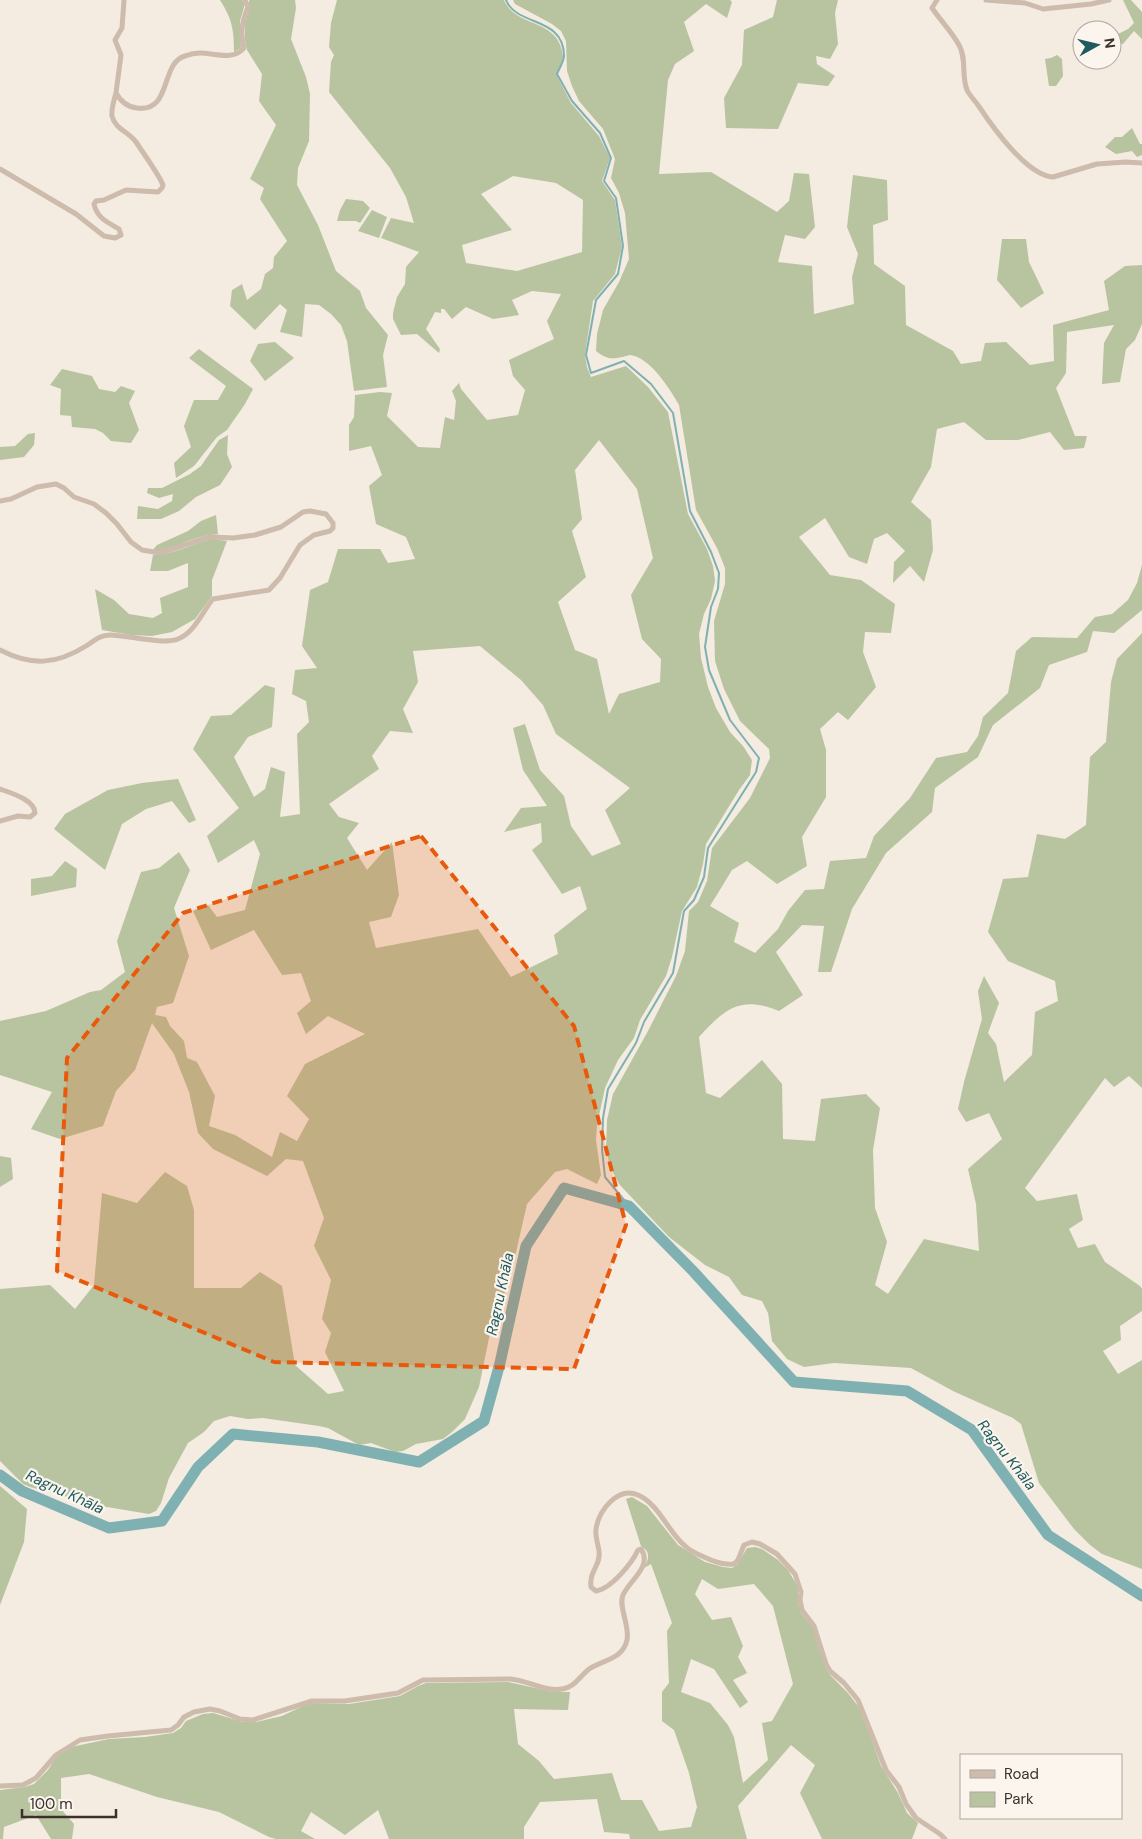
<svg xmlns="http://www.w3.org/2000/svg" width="1142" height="1839" font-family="'DM Sans',sans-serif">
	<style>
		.green { fill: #b8c4a0; fill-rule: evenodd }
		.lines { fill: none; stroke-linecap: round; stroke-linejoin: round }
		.stream { stroke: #7fb0b2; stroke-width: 2 }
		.river { stroke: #7fb0b2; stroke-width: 11 }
		.minor { stroke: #cdbbac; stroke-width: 5 }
		.marked { fill: #e8590c; fill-opacity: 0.2; stroke: #e8590c; stroke-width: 4; stroke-dasharray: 10 6; stroke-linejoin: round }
		.labels { text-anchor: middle; stroke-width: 4.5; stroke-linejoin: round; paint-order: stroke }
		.water-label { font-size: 15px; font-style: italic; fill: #1f5a5e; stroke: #fbf5ee }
	</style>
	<rect width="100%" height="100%" fill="#f4ebe1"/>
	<!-- green -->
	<path class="green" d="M 220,0 L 242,0 L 245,4 L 240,21 L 241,48 L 234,52 C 234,29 232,19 220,0 Z
		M 249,0 L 295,0 L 296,8 L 291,39 L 306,77 L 310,94 L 309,141 L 298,168 L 297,185 L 318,225 L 336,271 L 360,291 L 366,308 L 388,335 L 383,355 L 387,387 L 354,391 L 347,341 L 341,325 L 331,314 L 319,305 L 305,304 L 302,337 L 280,332 L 287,310 L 280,304 L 255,330 L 230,306 L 232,290 L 242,284 L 247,300 L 261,289 L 265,274 L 273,268 L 274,257 L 287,241 L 260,199 L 264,188 L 250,179 L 276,125 L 259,101 L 262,74 L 247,50 L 245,40 L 245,23 L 249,10 Z
		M 337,0 L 504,0 C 516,29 560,17 563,57 C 563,63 559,70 557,76 L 571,103 L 599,136 L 610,158 L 602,181 L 615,200 L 622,247 L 615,274 L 593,301 L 585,355 L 587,367 L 591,377 L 626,366 L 648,387 L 668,412 L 688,514 L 707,549 L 713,566 L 715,581 L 711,599 L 704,614 L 699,634 L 701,658 L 708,687 L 716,708 L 730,732 L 743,746 L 752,760 L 750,775 L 739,790 L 706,844 L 703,864 L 697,887 L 682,911 L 672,957 L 666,976 L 640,1020 L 634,1038 L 618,1060 L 605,1088 L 597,1125 L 596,1140 L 601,1175 L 597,1184 L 567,1169 L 555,1172 L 527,1204 L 511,1274 L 489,1338 L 479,1387 L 465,1419 L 452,1432 L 443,1439 L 416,1444 L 403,1451 L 395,1452 L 371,1443 L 359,1445 L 328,1428 L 319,1426 L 263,1418 L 248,1419 L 230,1416 L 214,1421 L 204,1432 L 188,1443 L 169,1478 L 161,1503 L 156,1511 L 149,1514 L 101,1506 L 30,1487 L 23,1484 L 0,1461 L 0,1289 L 50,1285 L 75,1309 L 94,1285 L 102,1193 L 137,1203 L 165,1172 L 187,1186 L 194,1210 L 194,1288 L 241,1288 L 260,1272 L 282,1286 L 295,1365 L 328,1394 L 344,1391 L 325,1352 L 331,1333 L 322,1319 L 331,1280 L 314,1246 L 324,1218 L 303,1161 L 286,1159 L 267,1176 L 213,1149 L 198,1133 L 189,1092 L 174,1054 L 152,1023 L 135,1070 L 116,1091 L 103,1126 L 60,1139 L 31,1129 L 52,1092 L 0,1075 L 0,1021 L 46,1011 L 90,992 L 101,990 L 125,972 L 117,941 L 141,872 L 159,868 L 179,852 L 190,870 L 174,908 L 189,956 L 173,1003 L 157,1007 L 155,1015 L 166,1017 L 170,1026 L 184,1041 L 187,1058 L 197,1062 L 215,1096 L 209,1126 L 235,1135 L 272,1157 L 280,1132 L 297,1141 L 309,1119 L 287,1096 L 305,1064 L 365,1034 L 328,1016 L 306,1034 L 297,1013 L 311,1001 L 301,973 L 282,975 L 254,930 L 211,950 L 193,911 L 208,905 L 217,917 L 245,910 L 260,854 L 254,840 L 218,863 L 207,836 L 239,808 L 193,749 L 211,716 L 231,715 L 265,685 L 275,688 L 272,727 L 248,737 L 234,757 L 254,797 L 265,789 L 271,767 L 285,772 L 280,817 L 300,814 L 297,734 L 309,722 L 306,701 L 292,694 L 295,670 L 317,668 L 302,646 L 310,590 L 328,582 L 338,549 L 380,549 L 388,563 L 415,559 L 406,537 L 376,524 L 369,486 L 382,475 L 371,446 L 349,451 L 349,425 L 354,417 L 355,395 L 380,392 L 392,393 L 387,416 L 418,447 L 440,448 L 445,417 L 454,420 L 456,401 L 452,391 L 459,383 L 461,389 L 487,420 L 518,415 L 525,390 L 513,376 L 509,360 L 554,339 L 547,321 L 561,294 L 532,291 L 512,300 L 519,315 L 493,319 L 466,307 L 452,319 L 444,309 L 441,309 L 441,313 L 435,312 L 426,329 L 440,349 L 439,353 L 417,334 L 401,335 L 393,319 L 393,313 L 397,297 L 405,284 L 406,267 L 419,252 L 381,238 L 391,218 L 414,223 L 406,197 L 390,168 L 329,92 L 331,62 L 334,55 L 329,47 L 331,23 ZM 513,176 L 556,183 L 583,200 L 582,252 L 517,271 L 466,263 L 462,245 L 512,230 L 481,194 ZM 599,440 L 637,489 L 653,558 L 631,595 L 642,639 L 661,659 L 660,682 L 619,694 L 609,714 L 597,659 L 575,650 L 558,602 L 586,577 L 572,531 L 582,519 L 575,470 ZM 480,646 L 521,680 L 543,705 L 556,734 L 630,788 L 605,810 L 621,844 L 592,856 L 571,826 L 564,796 L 540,770 L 525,724 L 513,728 L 523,770 L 547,806 L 521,808 L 504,832 L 541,823 L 542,842 L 532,850 L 562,894 L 580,886 L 587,909 L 554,935 L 558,954 L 511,977 L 478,929 L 376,948 L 369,922 L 391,917 L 399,895 L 392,842 L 367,870 L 347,838 L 359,823 L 339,817 L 329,804 L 379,769 L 372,756 L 390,731 L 413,733 L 403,709 L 418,682 L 413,651 Z
		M 513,0 L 730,0 L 732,2 L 727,18 L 706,4 L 684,22 L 694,51 L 675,64 L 668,80 L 659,174 L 711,172 L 777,212 L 789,201 L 794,173 L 809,174 L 815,227 L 805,239 L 785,235 L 778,262 L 812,266 L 814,314 L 854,304 L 852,277 L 858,254 L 847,227 L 853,175 L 887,180 L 888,220 L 873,225 L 874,264 L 905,286 L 906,325 L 953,351 L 961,364 L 981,361 L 985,343 L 1006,342 L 1030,365 L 1054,361 L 1053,325 L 1109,310 L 1104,281 L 1125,266 L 1142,265 L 1142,324 L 1135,340 L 1126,349 L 1120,382 L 1102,384 L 1104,343 L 1114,325 L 1067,332 L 1066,373 L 1056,388 L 1075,436 L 1087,436 L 1084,448 L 1064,450 L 1050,432 L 1018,440 L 986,440 L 964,422 L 937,429 L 931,467 L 911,502 L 931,520 L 933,550 L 924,582 L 910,566 L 893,583 L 894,562 L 905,551 L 887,533 L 874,539 L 867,564 L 849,557 L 825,518 L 799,537 L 830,575 L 861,580 L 895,604 L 891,633 L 865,632 L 863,652 L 876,687 L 848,720 L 838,712 L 820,729 L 826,750 L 826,797 L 802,837 L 807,866 L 777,884 L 747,861 L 732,870 L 710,906 L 739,923 L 734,942 L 755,953 L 778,929 L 788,911 L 805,890 L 824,889 L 830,861 L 866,858 L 874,836 L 910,798 L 936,758 L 967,752 L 978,736 L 983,717 L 1008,693 L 1016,651 L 1032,637 L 1077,638 L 1095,617 L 1112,614 L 1128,600 L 1137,583 L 1142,565 L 1142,610 L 1114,633 L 1093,631 L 1087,652 L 1049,665 L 1040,688 L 993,725 L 978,757 L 935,788 L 932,812 L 886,853 L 852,909 L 831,972 L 818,972 L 824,926 L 802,925 L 776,952 L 803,995 L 779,1011 C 741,995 724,1009 699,1037 L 706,1093 L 720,1098 L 762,1060 L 782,1084 L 783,1139 L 815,1141 L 821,1099 L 866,1094 L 880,1108 L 873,1150 L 875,1208 L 887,1242 L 875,1285 L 888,1294 L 924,1239 L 979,1251 L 976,1204 L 968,1169 L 1002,1139 L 989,1113 L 966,1122 L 958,1109 L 964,1082 L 982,1019 L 978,991 L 984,976 L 999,1003 L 988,1033 L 996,1044 L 1004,1082 L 1032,1055 L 1035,1012 L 1058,1001 L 1055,981 L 1008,961 L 988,932 L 1003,879 L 1028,877 L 1037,834 L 1065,839 L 1086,825 L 1090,757 L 1106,742 L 1111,682 L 1117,659 L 1142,633 L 1142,1088 L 1129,1076 L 1114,1087 L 1105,1078 L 1025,1188 L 1037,1201 L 1077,1194 L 1083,1220 L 1069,1229 L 1078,1248 L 1095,1244 L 1105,1262 L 1140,1286 L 1142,1289 L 1142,1311 L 1120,1326 L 1121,1340 L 1103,1351 L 1118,1374 L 1142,1360 L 1142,1569 L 1102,1554 L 1090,1545 L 1074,1529 L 1039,1483 L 1021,1424 L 1013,1418 L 953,1391 L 911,1368 L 834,1363 L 804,1367 L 787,1359 L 772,1341 L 768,1313 L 762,1301 L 742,1295 L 729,1277 L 705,1265 L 669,1237 L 619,1184 L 610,1167 L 606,1148 L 607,1120 L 613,1094 L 648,1031 L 676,976 L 685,951 L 689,911 L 698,902 L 707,881 L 712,848 L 750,798 L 770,758 L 769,749 L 740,721 L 724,689 L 715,661 L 714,621 L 725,584 L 725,568 L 717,548 L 696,510 L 679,405 C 670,389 650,357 630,355 C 629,355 623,357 622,357 C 611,360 605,358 596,351 L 597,334 L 603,310 L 619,282 L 629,259 L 625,213 L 619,193 L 611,178 L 615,159 L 603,129 L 579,101 L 572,86 L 567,71 L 566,41 L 561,31 L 552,24 L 515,4 Z
		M 777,0 L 838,0 L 835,13 L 838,44 L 830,59 L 816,56 L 817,64 L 835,76 L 828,86 L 798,83 L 778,129 L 726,128 L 724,98 L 742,65 L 744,30 L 773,17 Z
		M 1123,0 L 1131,0 L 1142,12 L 1142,39 L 1134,31 L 1123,44 L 1114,43 L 1116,35 L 1128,29 L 1134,23 Z
		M 1057,55 L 1062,59 L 1063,76 L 1056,86 L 1049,86 L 1045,59 L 1051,58 Z
		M 1132,128 L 1140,144 L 1142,144 L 1142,155 L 1137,157 L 1132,151 L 1116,154 L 1105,147 L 1115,137 L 1122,137 Z
		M 346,199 L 363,201 L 370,208 L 360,223 L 356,221 L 337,221 L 340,210 Z
		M 372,210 L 387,217 L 379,238 L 358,231 Z
		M 1002,239 L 1026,239 L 1029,262 L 1044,293 L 1021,308 L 997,280 Z
		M 275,342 L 294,358 L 265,381 L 250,361 L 258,344 Z
		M 199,349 L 253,389 L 245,404 L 227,430 L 217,437 L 194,466 L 176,478 L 174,463 L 191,447 L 184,426 L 194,400 L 218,400 L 226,386 L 189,358 Z
		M 62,369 L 92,376 L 99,389 L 115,392 L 121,386 L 135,391 L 129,403 L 139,430 L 131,443 L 111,441 L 103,433 L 95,429 L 72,427 L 71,416 L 60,415 L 61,389 L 50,385 Z
		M 35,433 L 34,445 L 24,457 L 0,460 L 0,447 L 15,446 L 28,434 Z
		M 228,435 L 227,454 L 232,467 L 220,485 L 196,497 L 179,511 L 161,519 L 137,519 L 138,506 L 158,509 L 172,501 L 173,494 L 159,498 L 147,493 L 148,488 L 162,488 L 190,474 L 201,466 L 219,440 Z
		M 216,515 L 218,534 C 210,535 202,536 194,539 C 179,543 167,553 152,551 L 157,545 L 188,531 L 201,521 Z
		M 214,539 L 227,541 L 212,580 L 212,596 L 195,619 L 172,632 L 152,636 L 131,635 L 102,630 L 95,589 L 114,600 L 129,614 L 153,618 L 162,613 L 160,598 L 188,587 L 188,563 L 168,571 L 150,571 L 153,555 C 174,555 194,542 214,539 Z
		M 178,779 L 196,820 L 189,823 L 172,801 L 146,809 L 122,824 L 105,870 L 54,829 L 65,814 L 108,790 L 142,783 Z
		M 65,861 L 77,869 L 76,887 L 31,896 L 31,879 L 52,876 Z
		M 0,1156 L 11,1158 L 13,1179 L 0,1187 Z
		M 0,1486 L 27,1509 L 24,1542 L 0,1605 Z
		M 632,1497 L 647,1506 L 678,1545 L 705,1562 L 723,1567 L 732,1568 L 737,1565 L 747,1548 L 755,1547 L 762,1549 L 778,1560 L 788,1570 L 798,1587 L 798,1603 L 801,1613 L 813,1628 L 825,1667 L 830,1675 L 848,1693 L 861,1710 L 881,1766 L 898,1793 L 907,1813 L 918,1823 L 912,1839 L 822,1839 L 800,1793 L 815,1765 L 791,1745 L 738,1806 L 747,1839 L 630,1839 L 629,1834 L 604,1832 L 597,1799 L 540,1802 L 524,1827 L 524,1839 L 389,1839 L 378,1810 L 345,1835 L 311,1812 L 301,1831 L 315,1839 L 276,1839 L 269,1837 L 219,1812 L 157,1797 L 89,1774 L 61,1778 L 61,1809 L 74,1824 L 72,1839 L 51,1839 L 36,1815 L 4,1827 L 3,1839 L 0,1839 L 0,1790 L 25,1787 L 34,1784 L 48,1770 L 57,1756 L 71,1747 L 109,1739 L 145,1737 L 173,1733 L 181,1728 L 186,1721 L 203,1714 L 213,1713 L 243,1722 L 256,1722 L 282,1716 L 303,1706 L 313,1703 L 349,1704 L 400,1696 L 418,1686 L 426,1683 L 508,1682 L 554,1692 L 570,1692 L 568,1710 L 514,1709 L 518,1744 L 539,1761 L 554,1779 L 612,1773 L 621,1800 L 642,1800 L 659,1831 L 691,1827 L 697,1807 L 689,1773 L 674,1730 L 662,1721 L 662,1692 L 669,1683 L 667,1631 L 672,1623 L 651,1564 L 644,1568 C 649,1559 651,1552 641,1546 L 626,1499 ZM 702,1579 L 718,1589 L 754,1584 L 773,1606 L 793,1684 L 772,1721 L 762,1723 L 768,1760 L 743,1783 L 734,1737 L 728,1725 L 710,1703 L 681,1692 L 691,1659 L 714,1669 L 740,1708 L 748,1702 L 733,1680 L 747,1673 L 738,1657 L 743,1646 L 731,1617 L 712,1620 L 695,1594 Z"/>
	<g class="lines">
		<!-- stream -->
		<path class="stream" d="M 506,0 C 517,27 564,16 564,56 C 564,61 559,69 557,74 L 572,101 L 600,133 L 611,158 L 604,181 L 616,198 L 623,246 L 618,274 L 596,300 L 586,355 L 591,373 L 624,361 L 651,384 L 673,413 L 690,511 L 711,552 L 719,573 L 718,589 L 711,607 L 705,647 L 709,670 L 730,720 L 759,758 L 756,772 L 708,848 L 704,877 L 694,900 L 684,911 L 673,973 L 644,1022 L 636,1043 L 608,1089 L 603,1118 L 602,1149 L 605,1177 L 629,1206"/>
		<!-- river -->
		<path class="river" d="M 0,1475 L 22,1491 L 109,1528 L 162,1521 L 198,1467 L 233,1434 L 318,1442 L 419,1462 L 484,1421 L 500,1363 L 526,1246 L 564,1188 L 629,1206 L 693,1271 L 794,1382 L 907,1391 L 972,1430 L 1048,1535 L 1142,1596"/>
		<!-- minor -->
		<path class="minor" d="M 124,0 L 122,28 L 115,40 L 121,55 L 116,93 C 121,102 128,107 137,108 C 172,113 160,63 185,56 C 190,54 195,53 200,53 C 215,53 233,61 244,48 C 240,32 242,22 248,7 L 245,0
			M 937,0 L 932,8 C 941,21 952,32 959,45 C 967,59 961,75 967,90 C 970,96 976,102 980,108 C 994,129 1027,175 1053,177 L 1097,164 L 1126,162 L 1142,163
			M 986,0 L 1025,3 L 1043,9 L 1091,4 L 1109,0
			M 0,169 L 76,214 L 104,236 L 115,238 L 121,235 L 119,229 C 107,222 97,218 94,204 L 96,201 L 104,200 L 126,190 L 158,192 L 162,188 L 163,185 C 159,175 142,151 136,142 C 129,132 115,129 112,116 C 111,109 114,100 116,93
			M 0,501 L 11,499 L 37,487 L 56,484 L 64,488 L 74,497 L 94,504 L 106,513 L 117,524 L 131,542 L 142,550 L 160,553 L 206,538 L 214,537 L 233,538 L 255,535 L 281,527 L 303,512 L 310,511 L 326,514 L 333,523 L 333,528 L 330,531 L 314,535 L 300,545 L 280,578 L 269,590 L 213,599 C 202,612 195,632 178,639 C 164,645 126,635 110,635 C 100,635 94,641 86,646 C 56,665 31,666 0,650
			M 0,789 C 11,793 35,800 35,813 L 30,817 L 18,816 L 0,821
			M 0,1786 L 23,1785 L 36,1778 L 56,1755 L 80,1740 L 108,1736 L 171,1730 L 178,1725 L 184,1717 L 194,1712 L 210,1709 L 220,1711 L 240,1719 L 253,1720 L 312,1701 L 345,1701 L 398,1693 L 423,1680 L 510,1679 C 527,1680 545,1692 562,1689 C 574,1688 580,1676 589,1669 C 603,1660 623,1659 627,1640 C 630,1626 618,1606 623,1595 C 629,1581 653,1566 641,1549 L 638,1550 C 632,1563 611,1589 596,1591 L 591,1587 C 589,1570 601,1566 599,1551 C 598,1544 595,1536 596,1529 C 599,1510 618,1486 638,1495 C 659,1504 668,1532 685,1546 C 690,1551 697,1554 704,1557 C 714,1562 723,1565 734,1564 L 738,1560 L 744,1545 L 752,1542 L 760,1544 L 777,1554 L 795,1574 L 801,1592 L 800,1600 L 802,1610 L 814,1626 L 826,1664 L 830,1671 L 844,1683 L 858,1700 L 886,1770 L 899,1787 L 906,1804 L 916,1818 L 940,1834 L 945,1839"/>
	</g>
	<!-- marked area -->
	<path class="marked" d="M 421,836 L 574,1026 L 626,1225 L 574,1369 L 274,1362 L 57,1271 L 67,1058 L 183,913 Z"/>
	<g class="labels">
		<!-- water labels -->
		<g class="water-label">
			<text transform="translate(500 1294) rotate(-78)" y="5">Ragnu Khāla</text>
			<text transform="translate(1007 1455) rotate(52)" y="5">Ragnu Khāla</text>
			<text transform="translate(65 1492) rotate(25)" y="5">Ragnu Khāla</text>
		</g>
	</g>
	<!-- legend -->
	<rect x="960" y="1754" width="162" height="65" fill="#fbf5ee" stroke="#aea6a0"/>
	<rect x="970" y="1770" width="25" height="8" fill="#cdbbac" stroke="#aea6a0"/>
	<text x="1004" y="1779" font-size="15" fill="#3b302b">Road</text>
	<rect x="970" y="1792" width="25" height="15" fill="#b8c4a0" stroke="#aea6a0"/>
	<text x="1004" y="1804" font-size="15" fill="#3b302b">Park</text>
	<!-- north arrow -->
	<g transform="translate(1097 45) rotate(82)"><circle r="24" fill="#fbf5ee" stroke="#aea6a0"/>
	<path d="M0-4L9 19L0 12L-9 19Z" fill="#1f5a5e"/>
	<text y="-8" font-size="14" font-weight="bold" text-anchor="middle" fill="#3b302b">N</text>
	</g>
	<!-- scale -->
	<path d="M22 1809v8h94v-8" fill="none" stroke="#3b302b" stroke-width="2.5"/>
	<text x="30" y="1809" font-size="15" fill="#3b302b" stroke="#fbf5ee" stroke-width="4" paint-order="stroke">100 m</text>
</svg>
